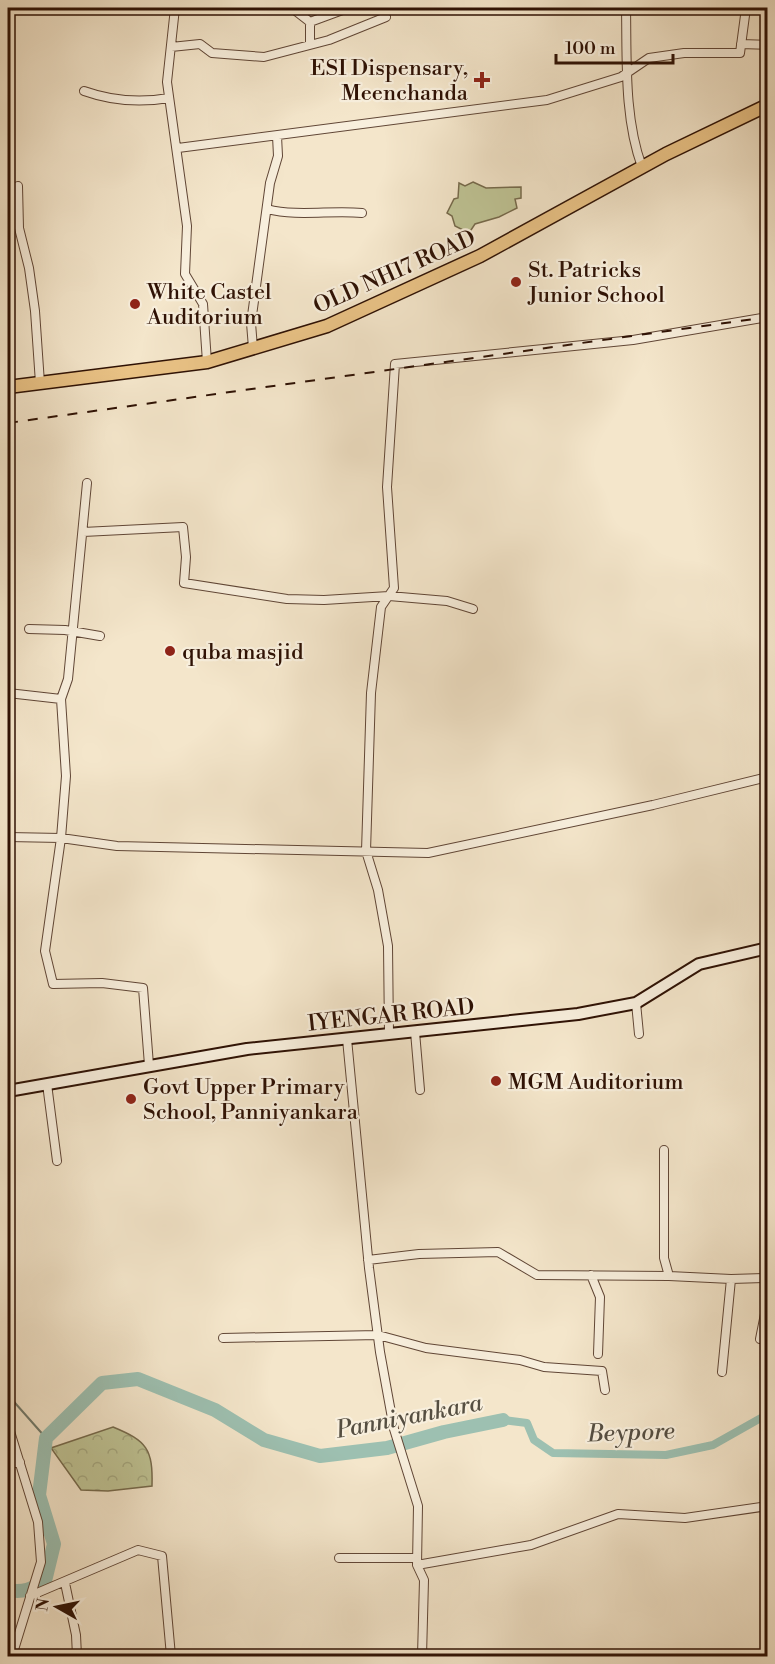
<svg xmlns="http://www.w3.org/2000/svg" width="775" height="1664" font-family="'Libre Bodoni',serif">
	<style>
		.forest { fill: url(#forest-crowns); stroke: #766a4c; stroke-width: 1.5 }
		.park { fill: #bfc495; stroke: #766a4c; stroke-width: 1.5 }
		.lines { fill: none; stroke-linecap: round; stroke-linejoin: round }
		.stream { stroke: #717a6c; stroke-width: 2 }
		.canal { stroke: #9dc0b1; stroke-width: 8 }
		.river { stroke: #9dc0b1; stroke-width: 14 }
		.minor-casing { stroke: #604636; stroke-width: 10 }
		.secondary-casing { stroke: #2e1104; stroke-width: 14 }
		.primary-casing { stroke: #2e1104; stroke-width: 15 }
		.minor { stroke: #f8efdd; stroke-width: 8 }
		.secondary { stroke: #f8efdd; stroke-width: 10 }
		.primary { stroke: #eac386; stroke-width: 12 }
		.rail { stroke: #2e1104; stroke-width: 2; stroke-dasharray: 10 10; stroke-linecap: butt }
		.poi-dot { fill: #8f2418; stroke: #f8efdd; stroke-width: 2 }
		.labels { text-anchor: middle; stroke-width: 4.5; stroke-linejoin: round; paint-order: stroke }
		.poi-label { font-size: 22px; fill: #2e1104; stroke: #f8efdd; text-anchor: start }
		.street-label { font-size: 22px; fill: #2e1104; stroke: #f8efdd }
		.water-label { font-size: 24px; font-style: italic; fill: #554e41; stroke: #f8efdd }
	</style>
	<defs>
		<pattern id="forest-crowns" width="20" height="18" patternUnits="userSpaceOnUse" patternTransform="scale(1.5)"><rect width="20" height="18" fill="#bfc495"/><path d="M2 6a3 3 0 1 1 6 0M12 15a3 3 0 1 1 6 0" fill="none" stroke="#a4a77f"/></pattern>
	</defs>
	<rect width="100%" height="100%" fill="#f4e6cb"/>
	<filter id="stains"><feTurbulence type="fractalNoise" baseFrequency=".00333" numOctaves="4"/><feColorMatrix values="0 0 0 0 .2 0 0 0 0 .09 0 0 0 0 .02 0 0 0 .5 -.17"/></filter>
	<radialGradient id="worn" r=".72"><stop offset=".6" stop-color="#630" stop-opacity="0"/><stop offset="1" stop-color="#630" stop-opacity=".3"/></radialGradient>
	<!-- forest -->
	<path class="forest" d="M 113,1427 C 147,1441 153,1449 152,1486 L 108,1491 L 81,1490 L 51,1448 Z"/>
	<!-- park -->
	<path class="park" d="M 473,182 L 486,188 L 521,187 L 521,198 L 515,199 L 517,208 L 499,217 L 475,224 L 469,233 L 455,226 L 452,216 L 447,213 L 454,199 L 458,198 L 459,183 L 465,186 Z"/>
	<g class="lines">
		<!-- stream -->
		<path class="stream" d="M 8,1395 L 46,1438"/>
		<!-- canal -->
		<path class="canal" d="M 503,1420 L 527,1423 L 534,1440 L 553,1453 L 666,1455 L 713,1445 L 768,1414"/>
		<!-- river -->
		<path class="river" d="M 8,1590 C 23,1593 32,1589 45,1581 L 54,1544 L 39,1495 L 46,1438 L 102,1383 L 138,1379 L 215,1410 L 264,1440 L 320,1456 L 387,1448 L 444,1432 L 503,1420"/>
		<defs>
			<path id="minor" d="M 175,8 L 167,82 L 187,226 L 185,274 L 203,304 L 207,362
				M 292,8 L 310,22
				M 626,8 C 627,60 624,118 642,167
				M 310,44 L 310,22 L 348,8
				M 741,44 L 768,45
				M 171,47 L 200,44 L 212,53 L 264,57 L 329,40 L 386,17
				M 84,91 C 112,101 140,103 169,98
				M 178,148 L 547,100 L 621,77 L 649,58 L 684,53 L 740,53 L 746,8
				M 18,186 L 19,228 L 29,268 L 35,311 L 40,383
				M 267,209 C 298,217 330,210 362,213
				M 253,348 L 251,323 L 270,183 L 278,156 L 277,136
				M 87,483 L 68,679 L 61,699 L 66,776 L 61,838 L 45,951 L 53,984 L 102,983 L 143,988 L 149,1065
				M 83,532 L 183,527 L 186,557 L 184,583 L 287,599 L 324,600 L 389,596 L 447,601 L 473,609
				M 29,629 L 65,630 L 100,636
				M 8,693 L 61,699
				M 8,837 L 61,838 L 117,846 L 428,853 L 653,805 L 768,777
				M 636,1003 L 639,1034
				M 415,1032 L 420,1090
				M 389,1034 L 388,946 L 378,890 L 366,851 L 371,693 L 381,607 L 394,588 L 387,487 L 395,364 L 633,340 L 768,317
				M 347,1039 L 369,1268 L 380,1352 L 394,1429 L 418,1506 L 417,1565 L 424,1580 L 422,1656
				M 47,1084 L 57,1161
				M 664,1150 L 664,1258 L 669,1276 L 731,1279 L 722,1372
				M 368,1260 L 419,1254 L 498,1252 L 537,1275 L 669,1276
				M 591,1275 L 600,1297 L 598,1354
				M 731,1279 L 768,1278
				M 223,1338 L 378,1335 L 426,1348 L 520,1360 L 544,1367 L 602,1371 L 605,1390
				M 760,1339 L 768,1299
				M 8,1425 L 38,1522 L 41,1562 L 12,1656
				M 8,1464 L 20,1462
				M 339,1558 L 417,1558
				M 417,1565 L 531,1545 L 618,1514 L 685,1518 L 768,1506
				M 65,1583 L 76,1635 L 77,1656
				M 30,1596 L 138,1550 L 162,1556 L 171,1656"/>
			<path id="secondary" d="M 8,1091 L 247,1049 L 578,1014 L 636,1003 L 699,964 L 768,948"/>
			<path id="primary" d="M 8,387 L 207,362 L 327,326 L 480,256 L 666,154 L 768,105"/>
		</defs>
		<!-- minor casing -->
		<use href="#minor" class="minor-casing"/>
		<!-- secondary casing -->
		<use href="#secondary" class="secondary-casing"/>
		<!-- primary casing -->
		<use href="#primary" class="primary-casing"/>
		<!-- minor -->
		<use href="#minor" class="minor"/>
		<!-- secondary -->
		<use href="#secondary" class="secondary"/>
		<!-- primary -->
		<use href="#primary" class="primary"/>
		<!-- rail -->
		<path class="rail" d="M 8,423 L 768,317"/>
	</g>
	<!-- markers -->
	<g class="poi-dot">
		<path d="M479 71h6v6h6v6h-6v6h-6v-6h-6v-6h6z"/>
		<circle cx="516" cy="282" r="6"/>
		<circle cx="135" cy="304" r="6"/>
		<circle cx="170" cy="651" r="6"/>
		<circle cx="496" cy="1081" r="6"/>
		<circle cx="131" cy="1099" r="6"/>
	</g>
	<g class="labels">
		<!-- poi labels -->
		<g class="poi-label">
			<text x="468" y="75" text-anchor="end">ESI Dispensary,<tspan x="468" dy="25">Meenchanda</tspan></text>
			<text x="528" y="277">St. Patricks<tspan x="528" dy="25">Junior School</tspan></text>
			<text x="147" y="299">White Castel<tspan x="147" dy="25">Auditorium</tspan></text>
			<text x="182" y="659">quba masjid</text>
			<text x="508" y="1089">MGM Auditorium</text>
			<text x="143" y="1094">Govt Upper Primary<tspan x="143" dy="25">School, Panniyankara</tspan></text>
		</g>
		<!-- street labels -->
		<g class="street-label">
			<text transform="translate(394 271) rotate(-24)" y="8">OLD NH17 ROAD</text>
			<text transform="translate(391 1014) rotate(-6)" y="8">IYENGAR ROAD</text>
		</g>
		<!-- water labels -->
		<g class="water-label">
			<text transform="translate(409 1416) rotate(-11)" y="8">Panniyankara</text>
			<text transform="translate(631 1432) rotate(-2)" y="8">Beypore</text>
		</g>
	</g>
	<!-- margin -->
	<rect width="775" height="1664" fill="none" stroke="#f4e6cb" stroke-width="30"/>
	<rect x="9" y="9" width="757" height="1646" fill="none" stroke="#2e1104" stroke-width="3"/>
	<rect x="15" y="15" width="745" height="1634" fill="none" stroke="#2e1104" stroke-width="1.5"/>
	<!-- north arrow -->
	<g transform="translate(57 1607) rotate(279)" stroke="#f8efdd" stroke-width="4.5" paint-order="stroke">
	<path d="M0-4.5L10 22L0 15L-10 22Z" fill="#2e1104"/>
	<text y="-9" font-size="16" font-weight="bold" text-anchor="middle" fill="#2e1104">N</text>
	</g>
	<!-- scale -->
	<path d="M556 54v9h117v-9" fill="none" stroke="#2e1104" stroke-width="3"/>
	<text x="565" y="54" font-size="18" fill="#2e1104" stroke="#f8efdd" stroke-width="4.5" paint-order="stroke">100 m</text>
	<rect width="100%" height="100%" filter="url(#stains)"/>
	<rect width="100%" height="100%" fill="url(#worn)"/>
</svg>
